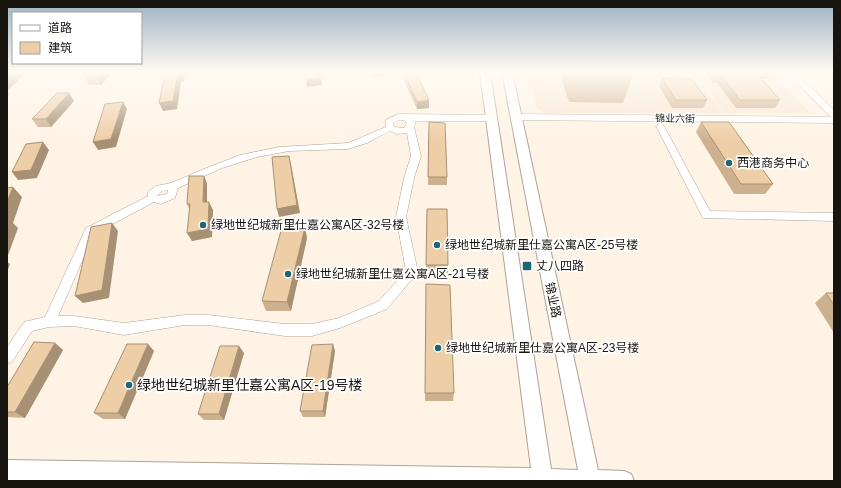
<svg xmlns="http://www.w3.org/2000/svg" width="841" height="488" font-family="Helvetica,'Noto Sans SC',sans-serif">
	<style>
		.built { fill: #f7e7d3 }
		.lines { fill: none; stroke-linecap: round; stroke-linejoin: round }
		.minor-casing { stroke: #ada396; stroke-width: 1 }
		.major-casing { stroke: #ada396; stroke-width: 2 }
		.minor { fill: #fff; fill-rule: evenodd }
		.major { fill: #fff; fill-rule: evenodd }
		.wall { fill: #cdb18f }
		.shaded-wall { fill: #a79074 }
		.building { fill: #eecea6; stroke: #a79074 }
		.poi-dot { fill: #1d6673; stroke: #fff; stroke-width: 1.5 }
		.labels { text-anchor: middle; stroke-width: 3.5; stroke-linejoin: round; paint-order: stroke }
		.far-street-label { font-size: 10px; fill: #181410; stroke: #fff }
		.poi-label { font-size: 12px; fill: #181410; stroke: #fff; text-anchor: start }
		.street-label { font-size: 12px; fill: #181410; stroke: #fff }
		.near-poi-label { font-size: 14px; fill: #181410; stroke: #fff; text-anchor: start }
	</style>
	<rect width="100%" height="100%" fill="#fef3e5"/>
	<!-- built -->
	<path class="built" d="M 528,72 L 694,72 L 723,113 L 545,113 L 537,108 Z
		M 696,72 L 773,72 L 810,113 L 724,113 Z"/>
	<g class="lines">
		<defs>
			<path id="minor" d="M 786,72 L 795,72 L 834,110 L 834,123 L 516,120 L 512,117 L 516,114 L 834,117 L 831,117 Z
				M 398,114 L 491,115 L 495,118 L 491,121 L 414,121 L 416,123 L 414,127 L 421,156 L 414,178 L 406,217 L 418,272 L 387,309 L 340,328 L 312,336 L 285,336 L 208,325 L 185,325 L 124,335 L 74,326 L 49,327 L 32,331 L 12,362 L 7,364 L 7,347 L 24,322 L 45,317 L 86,228 L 148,196 L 148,192 L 156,186 L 171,183 L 204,169 L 240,155 L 279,147 L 348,143 L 386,127 L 386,120 ZM 399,120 L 404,120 L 407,123 L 404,128 L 394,127 L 393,123 ZM 390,131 L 397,134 L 407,133 L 411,156 L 404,178 L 396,217 L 406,271 L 379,301 L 339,318 L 312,324 L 285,324 L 208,315 L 185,315 L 124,323 L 74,316 L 58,316 L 94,234 L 154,202 L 161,204 L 175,198 L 178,188 L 222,168 L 257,157 L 289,151 L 348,149 L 367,143 ZM 168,190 L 167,194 L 157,196 L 162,191 Z
				M 660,123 L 664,126 L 710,211 L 834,213 L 834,221 L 703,218 L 656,126 Z"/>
			<path id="major" d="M 480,72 L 490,72 L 551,469 L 578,470 L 502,72 L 512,72 L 598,470 L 624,471 L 631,474 L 634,481 L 7,480 L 7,460 L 531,468 Z"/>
		</defs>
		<!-- minor casing -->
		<use href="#minor" class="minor-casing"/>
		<!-- major casing -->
		<use href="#major" class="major-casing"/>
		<!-- minor -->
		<use href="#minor" class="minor"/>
		<!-- major -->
		<use href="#major" class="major"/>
	</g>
	<!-- wall -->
	<path class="wall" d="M 112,72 L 101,85 L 89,85 L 85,77 Z
		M 372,72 L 385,72 L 385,76 L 373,77 Z
		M 559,72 L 631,72 L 633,76 L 623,103 L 569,102 Z
		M 706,72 L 773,72 L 768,79 L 761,79 L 780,100 L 775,108 L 736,108 L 717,83 L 713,83 Z
		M 404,73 L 429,108 L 417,109 L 404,81 Z
		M 662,78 L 707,100 L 703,108 L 672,108 L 659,86 Z
		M 74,101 L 51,127 L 38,127 L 32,119 Z
		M 429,122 L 447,177 L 447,185 L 428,185 Z
		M 701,122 L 773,184 L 765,194 L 734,194 L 696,132 Z
		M 204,176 L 207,184 L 207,202 L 213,210 L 212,237 L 192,241 L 189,209 L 187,204 Z
		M 427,209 L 448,265 L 448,273 L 426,273 Z
		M 307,238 L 291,311 L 266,311 L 262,301 Z
		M 426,284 L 454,393 L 453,401 L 425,401 Z
		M 826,293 L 834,293 L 834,333 L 815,303 Z
		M 55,343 L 63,350 L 25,418 L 7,417 L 7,387 Z
		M 148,344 L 154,351 L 125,419 L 103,419 L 94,413 Z
		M 335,351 L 325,417 L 303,417 L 300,411 Z
		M 244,353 L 224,420 L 204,420 L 198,414 Z"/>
	<!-- shaded-wall -->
	<path class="shaded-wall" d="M 10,72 L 27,72 L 7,91 L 7,75 Z
		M 101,72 L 112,72 L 101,85 L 96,77 Z
		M 181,72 L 186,72 L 184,81 L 181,82 L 177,109 L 163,111 L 159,103 L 178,74 Z
		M 320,72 L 322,85 L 307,87 L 306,80 Z
		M 7,92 L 9,95 L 7,97 Z
		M 69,93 L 74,101 L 51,127 L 46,119 Z
		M 429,100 L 429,108 L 417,109 L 417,102 Z
		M 123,102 L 127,109 L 116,147 L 98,150 L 93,142 Z
		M 43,142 L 49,150 L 37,178 L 18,180 L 12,172 Z
		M 289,156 L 291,164 L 300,213 L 279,217 L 277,209 Z
		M 204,176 L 207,184 L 207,210 L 203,202 Z
		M 13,187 L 22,197 L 13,223 L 18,228 L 7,258 L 7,202 Z
		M 209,202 L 213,210 L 212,237 L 192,241 L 187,233 Z
		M 112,223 L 118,231 L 109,298 L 83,303 L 75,296 Z
		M 305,227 L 307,238 L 291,311 L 287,302 Z
		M 7,262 L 10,264 L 7,272 Z
		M 55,343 L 63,350 L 25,418 L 15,412 Z
		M 148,344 L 154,351 L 125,419 L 118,413 Z
		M 333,344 L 335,351 L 325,417 L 323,411 Z
		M 239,346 L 244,353 L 224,420 L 219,414 Z"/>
	<!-- building -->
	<path class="building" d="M 90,72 L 101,72 L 96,77 L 85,77 Z
		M 168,72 L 181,72 L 181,74 L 178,74 L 173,101 L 159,103 L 165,74 L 167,74 Z
		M 305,72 L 320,72 L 320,78 L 306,80 Z
		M 411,72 L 416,72 L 429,100 L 417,102 L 404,73 Z
		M 575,72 L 631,72 L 633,76 L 576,76 Z
		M 715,72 L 755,72 L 780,100 L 740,100 L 721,75 L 717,75 Z
		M 662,78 L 692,79 L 707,100 L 676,100 Z
		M 57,93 L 69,93 L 46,119 L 32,119 Z
		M 123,102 L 111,139 L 93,142 L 105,104 Z
		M 429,122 L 445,123 L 447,177 L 428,177 Z
		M 701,122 L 729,122 L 773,184 L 741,184 Z
		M 43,142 L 31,170 L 12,172 L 26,144 Z
		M 289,156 L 297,205 L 277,209 L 272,157 Z
		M 189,176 L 204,176 L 203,202 L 209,202 L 208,229 L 187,233 L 190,204 L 187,204 Z
		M 13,187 L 7,202 L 7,188 Z
		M 427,209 L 447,209 L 448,265 L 426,265 Z
		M 112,223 L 102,290 L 75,296 L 91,227 Z
		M 282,227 L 305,227 L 287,302 L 262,301 Z
		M 426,284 L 450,285 L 454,393 L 425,393 Z
		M 826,293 L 834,293 L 834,305 Z
		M 34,342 L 55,343 L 15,412 L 7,412 L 7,387 Z
		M 127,344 L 148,344 L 118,413 L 94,413 Z
		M 333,344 L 323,411 L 300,411 L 312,345 Z
		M 220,346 L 239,346 L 219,414 L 198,414 Z"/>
	<!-- sky -->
	<linearGradient id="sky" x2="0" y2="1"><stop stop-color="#9db2c2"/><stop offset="0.51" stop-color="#fffaf3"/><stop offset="1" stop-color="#fffaf3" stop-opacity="0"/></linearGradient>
	<rect width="841" height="141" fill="url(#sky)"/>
	<!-- markers -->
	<g class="poi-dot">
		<circle cx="729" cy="163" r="4"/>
		<circle cx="203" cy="225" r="4"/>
		<circle cx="437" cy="245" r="4"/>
		<rect x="522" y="261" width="10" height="10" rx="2"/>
		<circle cx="288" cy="274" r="4"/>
		<circle cx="438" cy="348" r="4"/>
		<circle cx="129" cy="385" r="4"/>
	</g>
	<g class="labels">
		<!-- far-street labels -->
		<g class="far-street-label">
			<text transform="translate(675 118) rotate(1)" y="4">锦业六街</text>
		</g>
		<!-- poi labels -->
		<g class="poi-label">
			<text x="737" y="167">西港商务中心</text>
			<text x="211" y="229">绿地世纪城新里仕嘉公寓A区-32号楼</text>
			<text x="445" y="249">绿地世纪城新里仕嘉公寓A区-25号楼</text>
			<text x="536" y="270">丈八四路</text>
			<text x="296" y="278">绿地世纪城新里仕嘉公寓A区-21号楼</text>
			<text x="446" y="352">绿地世纪城新里仕嘉公寓A区-23号楼</text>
		</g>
		<!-- street labels -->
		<g class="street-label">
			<text transform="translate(553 300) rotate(78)" y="4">锦业路</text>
		</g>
		<!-- near-poi labels -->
		<g class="near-poi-label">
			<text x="137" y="390">绿地世纪城新里仕嘉公寓A区-19号楼</text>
		</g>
	</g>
	<!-- border -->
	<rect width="841" height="488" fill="none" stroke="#181410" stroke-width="16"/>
	<!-- legend -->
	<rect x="12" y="12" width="130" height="52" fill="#ffffff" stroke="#a3a19f"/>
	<rect x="20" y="25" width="20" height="6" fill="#ffffff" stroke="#a3a19f"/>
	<text x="48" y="32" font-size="12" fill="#181410">道路</text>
	<rect x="20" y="42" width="20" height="12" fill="#eecea6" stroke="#a3a19f"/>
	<text x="48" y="52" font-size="12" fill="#181410">建筑</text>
</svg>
